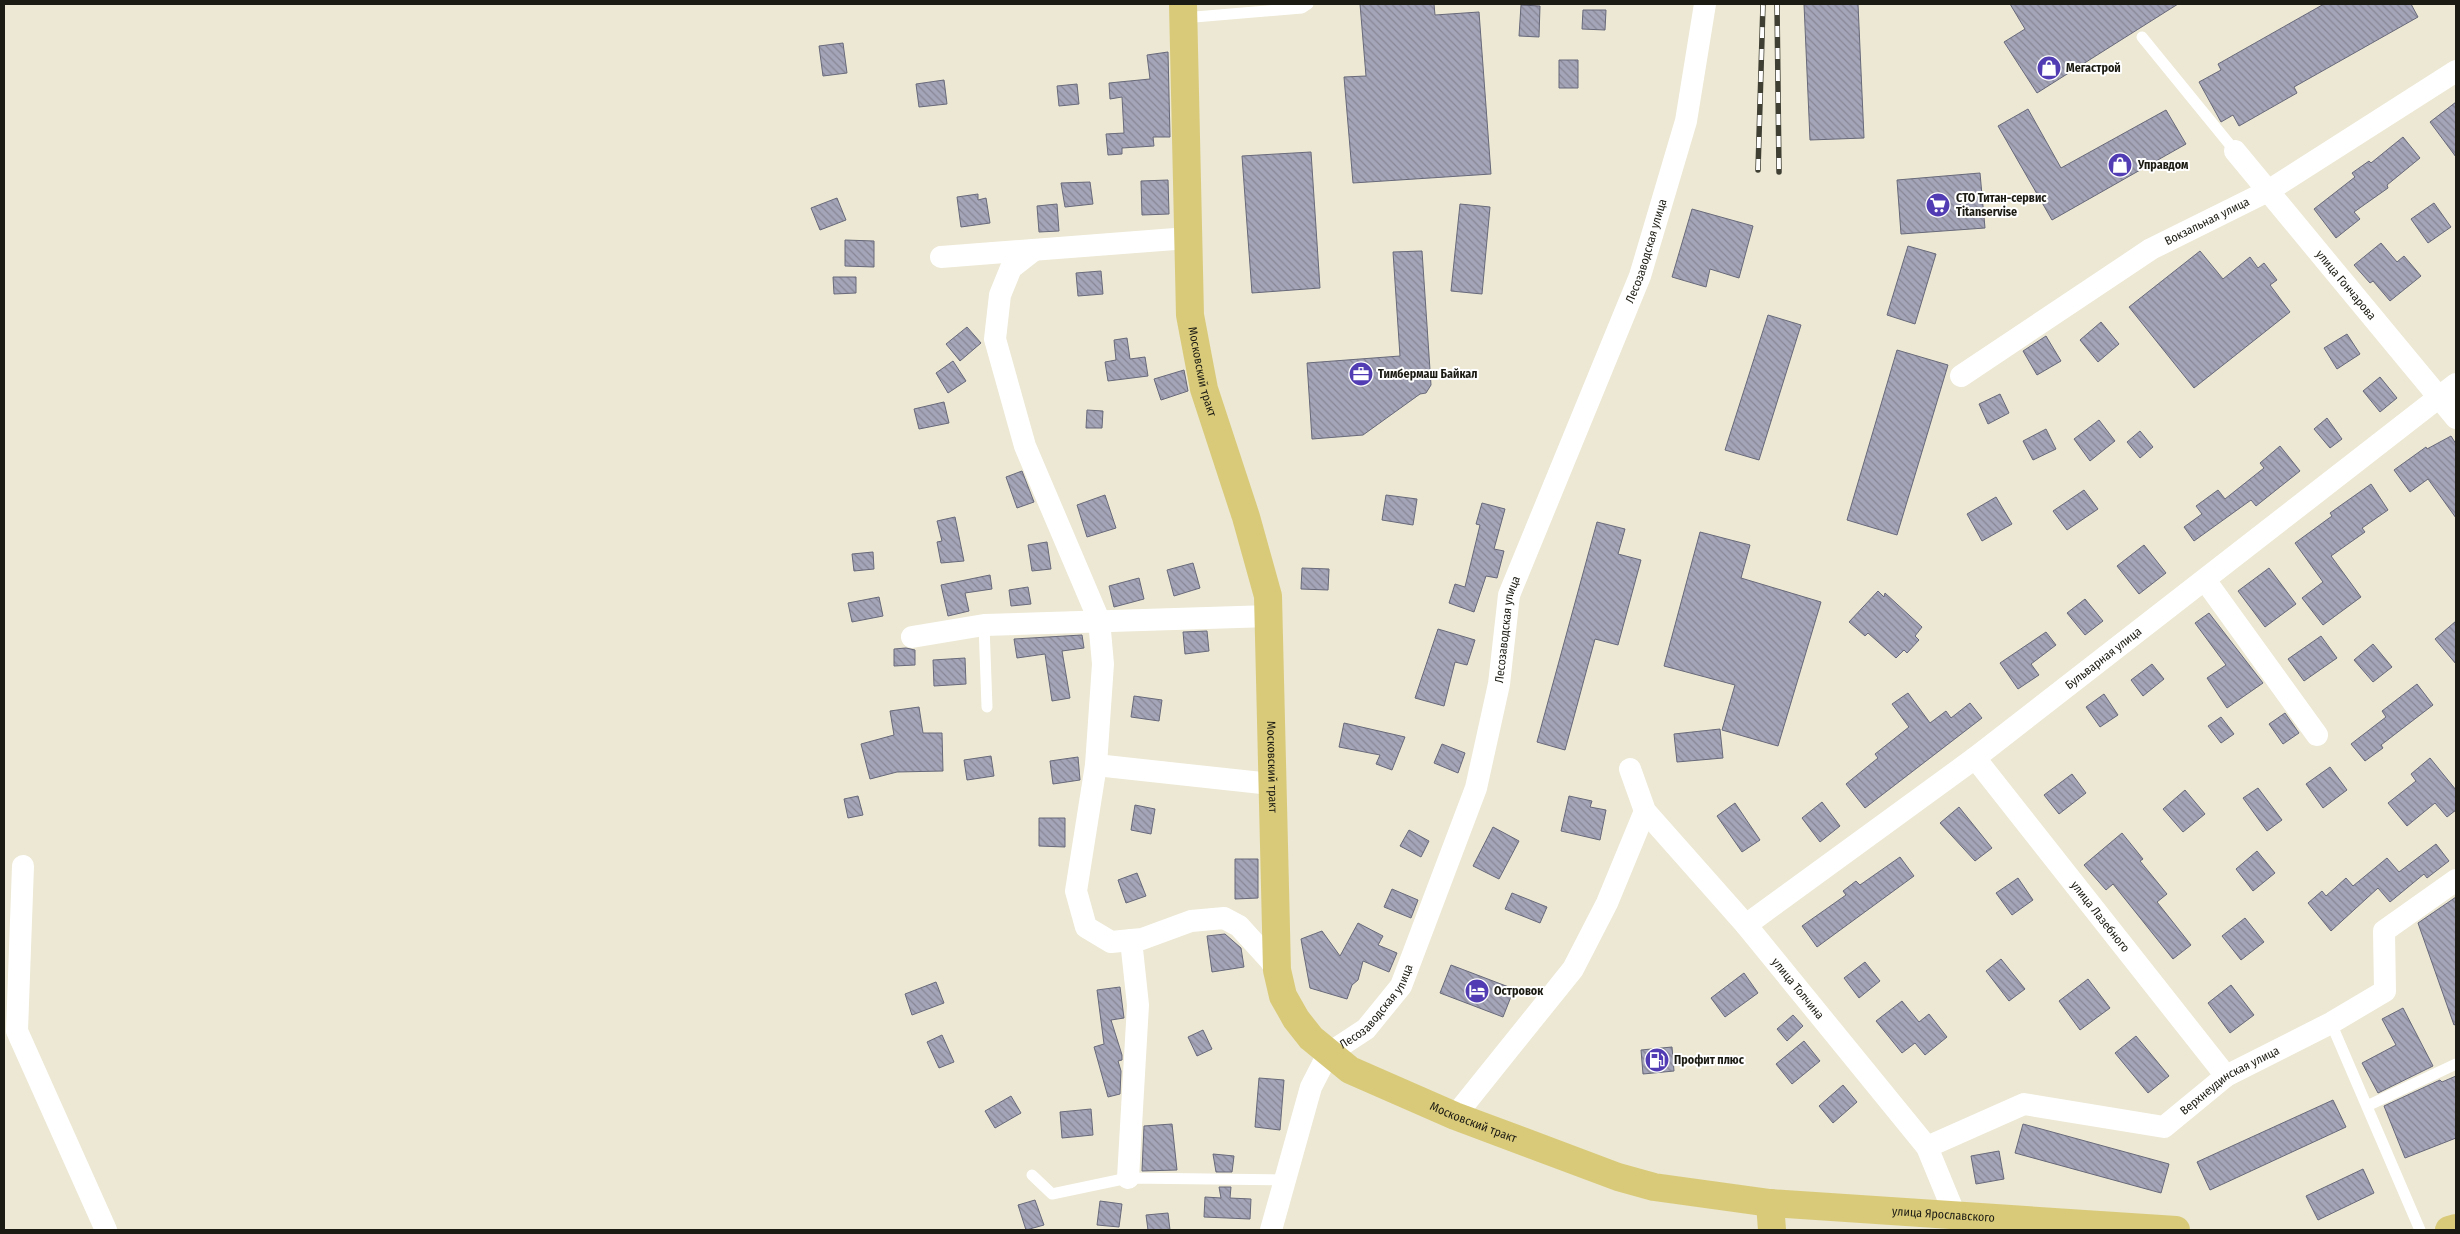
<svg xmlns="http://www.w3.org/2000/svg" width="2460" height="1234" font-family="'Fira Sans Condensed',sans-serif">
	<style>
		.building { fill: url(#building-back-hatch); stroke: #68697a }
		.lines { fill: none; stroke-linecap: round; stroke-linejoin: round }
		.service { stroke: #fff; stroke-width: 11 }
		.minor { stroke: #fff; stroke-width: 22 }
		.primary { stroke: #d9ca7a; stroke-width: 28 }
		.rail-casing { stroke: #403f34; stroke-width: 5.5 }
		.rail { stroke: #fff; stroke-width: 4; stroke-dasharray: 11; stroke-linecap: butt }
		.labels { text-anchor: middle; stroke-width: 4; stroke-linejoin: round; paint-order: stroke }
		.poi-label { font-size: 12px; font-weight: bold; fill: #1c1b13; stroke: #fff; text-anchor: start }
		.street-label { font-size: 12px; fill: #1c1b13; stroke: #fff }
	</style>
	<defs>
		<pattern id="building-back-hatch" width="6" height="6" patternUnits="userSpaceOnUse" patternTransform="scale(1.25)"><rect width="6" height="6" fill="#a5a5b9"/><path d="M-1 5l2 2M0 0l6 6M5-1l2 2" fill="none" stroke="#868695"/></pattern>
	</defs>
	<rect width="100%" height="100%" fill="#ece8d3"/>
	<!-- building -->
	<path class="building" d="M 1360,4 L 1434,4 L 1435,15 L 1479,12 L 1491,174 L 1353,183 L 1344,77 L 1366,76 Z
		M 1804,4 L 1858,4 L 1864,138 L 1810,140 Z
		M 2010,4 L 2178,4 L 2037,93 L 2004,42 L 2025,29 Z
		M 2324,4 L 2411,4 L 2418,17 L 2294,87 L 2297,93 L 2239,126 L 2233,115 L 2221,122 L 2199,82 L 2221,70 L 2218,64 Z
		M 1521,5 L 1540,6 L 1539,37 L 1519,36 Z
		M 1583,10 L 1606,10 L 1605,30 L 1582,29 Z
		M 843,43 L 847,73 L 823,76 L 819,46 Z
		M 1168,52 L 1170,137 L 1153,137 L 1154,146 L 1122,148 L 1122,154 L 1108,155 L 1106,134 L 1124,133 L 1122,97 L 1110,99 L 1109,83 L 1150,79 L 1147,55 Z
		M 1559,60 L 1578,60 L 1578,88 L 1559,88 Z
		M 944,80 L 947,104 L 919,107 L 916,84 Z
		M 1077,84 L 1079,104 L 1059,106 L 1057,86 Z
		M 2456,102 L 2456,157 L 2430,122 Z
		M 2028,109 L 2061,168 L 2166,110 L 2186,144 L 2052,220 L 1998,126 Z
		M 2403,137 L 2420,158 L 2387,185 L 2388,188 L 2354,212 L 2360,219 L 2336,238 L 2314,209 L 2355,177 L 2352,173 L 2369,161 L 2371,163 Z
		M 1311,152 L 1320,288 L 1252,293 L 1242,156 Z
		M 1980,173 L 1985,228 L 1901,234 L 1897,180 Z
		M 1168,180 L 1169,214 L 1142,215 L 1141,181 Z
		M 1090,182 L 1093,204 L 1065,207 L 1061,183 Z
		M 978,194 L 978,200 L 986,198 L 990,223 L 961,227 L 957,197 Z
		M 837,198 L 846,220 L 820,230 L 811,208 Z
		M 2434,203 L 2451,227 L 2428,243 L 2411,219 Z
		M 1057,204 L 1059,231 L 1039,232 L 1037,206 Z
		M 1460,204 L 1490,207 L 1482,294 L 1451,291 Z
		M 1692,209 L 1753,226 L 1739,278 L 1710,269 L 1706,287 L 1672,277 Z
		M 845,240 L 874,241 L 874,267 L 845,266 Z
		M 2381,243 L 2397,262 L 2404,256 L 2421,276 L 2390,301 L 2373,281 L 2370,283 L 2354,265 Z
		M 1908,246 L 1936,254 L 1915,324 L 1887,315 Z
		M 1422,251 L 1431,385 L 1426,393 L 1420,394 L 1363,435 L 1312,439 L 1307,363 L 1400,356 L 1393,252 Z
		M 2200,251 L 2223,279 L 2250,257 L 2258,268 L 2264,263 L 2277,280 L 2270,285 L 2290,312 L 2194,388 L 2129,307 Z
		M 1101,271 L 1103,294 L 1078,296 L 1076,273 Z
		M 833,277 L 856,277 L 856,293 L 834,294 Z
		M 1768,315 L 1801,325 L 1759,460 L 1725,450 Z
		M 2101,322 L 2119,344 L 2098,362 L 2080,340 Z
		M 967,327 L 981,343 L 960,361 L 946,344 Z
		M 2347,334 L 2360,354 L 2337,369 L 2324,348 Z
		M 2046,336 L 2061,361 L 2037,375 L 2023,351 Z
		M 1127,338 L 1130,359 L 1145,357 L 1148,376 L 1108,381 L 1105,362 L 1116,360 L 1114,340 Z
		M 1897,350 L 1948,365 L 1897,535 L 1847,520 Z
		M 953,361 L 966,381 L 948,393 L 936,373 Z
		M 1184,370 L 1188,391 L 1161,400 L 1154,379 Z
		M 2380,377 L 2397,398 L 2380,412 L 2363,391 Z
		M 2000,394 L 2009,413 L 1988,424 L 1979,404 Z
		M 944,402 L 949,423 L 919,429 L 914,409 Z
		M 1087,410 L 1103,411 L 1102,428 L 1086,428 Z
		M 2327,418 L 2342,439 L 2330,448 L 2314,429 Z
		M 2099,420 L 2115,441 L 2090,461 L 2074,439 Z
		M 2046,429 L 2056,449 L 2033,460 L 2023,441 Z
		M 2140,431 L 2153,447 L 2140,458 L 2127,442 Z
		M 2451,436 L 2456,444 L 2456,518 L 2428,479 L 2410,492 L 2394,470 L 2426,447 L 2427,449 Z
		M 2280,446 L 2300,471 L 2256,506 L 2251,500 L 2194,541 L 2184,527 L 2202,514 L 2196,506 L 2218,490 L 2225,499 L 2264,468 L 2260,463 Z
		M 1022,471 L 1034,502 L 1017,508 L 1006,477 Z
		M 2371,484 L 2388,510 L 2362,528 L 2365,532 L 2331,556 L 2361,597 L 2323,625 L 2302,598 L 2323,582 L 2295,543 L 2332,516 L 2330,513 Z
		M 2084,490 L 2098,509 L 2067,530 L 2053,511 Z
		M 1105,495 L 1116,528 L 1087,537 L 1077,505 Z
		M 1386,495 L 1417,499 L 1413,525 L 1382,520 Z
		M 1996,497 L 2012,524 L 1982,541 L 1967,514 Z
		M 1482,503 L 1505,509 L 1494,549 L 1504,551 L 1497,578 L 1486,576 L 1474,612 L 1449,603 L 1455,584 L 1465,587 L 1480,525 L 1476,524 Z
		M 955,517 L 964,561 L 941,563 L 937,542 L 942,541 L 937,521 Z
		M 1597,522 L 1625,529 L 1618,554 L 1641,560 L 1618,645 L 1595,639 L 1565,750 L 1537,742 Z
		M 1700,532 L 1750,545 L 1741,578 L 1821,602 L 1778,746 L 1722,730 L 1735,685 L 1664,666 Z
		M 1047,542 L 1051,569 L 1032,571 L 1028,545 Z
		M 2144,545 L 2166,573 L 2139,594 L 2117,566 Z
		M 873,552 L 874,569 L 854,571 L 852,554 Z
		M 1193,563 L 1200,588 L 1174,596 L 1167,570 Z
		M 1302,568 L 1329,569 L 1328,590 L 1301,589 Z
		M 2269,568 L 2296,604 L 2265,627 L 2238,591 Z
		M 990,575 L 992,589 L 965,593 L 969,611 L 948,616 L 941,585 Z
		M 1139,578 L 1144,599 L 1114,607 L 1109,586 Z
		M 1028,587 L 1031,604 L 1011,606 L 1009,590 Z
		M 1878,591 L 1884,597 L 1885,593 L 1922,627 L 1915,636 L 1919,640 L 1907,653 L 1904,650 L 1896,658 L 1868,633 L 1865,636 L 1849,622 Z
		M 879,597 L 883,616 L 852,622 L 848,603 Z
		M 2085,599 L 2103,621 L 2085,635 L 2067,613 Z
		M 2209,613 L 2263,683 L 2227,708 L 2207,678 L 2226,665 L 2195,623 Z
		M 2456,621 L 2456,664 L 2435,639 Z
		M 1438,629 L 1475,640 L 1467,665 L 1455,662 L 1444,706 L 1415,698 Z
		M 1207,631 L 1209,651 L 1185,654 L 1183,632 Z
		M 2046,632 L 2056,645 L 2031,664 L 2039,675 L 2018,689 L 2000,663 Z
		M 1082,635 L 1084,648 L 1062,651 L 1070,698 L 1052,701 L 1045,654 L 1017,658 L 1014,639 Z
		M 2321,636 L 2337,658 L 2304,681 L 2288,659 Z
		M 2373,644 L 2392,667 L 2373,682 L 2354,660 Z
		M 906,648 L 915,650 L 915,665 L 894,666 L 894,649 Z
		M 965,658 L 966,684 L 934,686 L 933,660 Z
		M 2152,664 L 2164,679 L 2143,696 L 2131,680 Z
		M 2417,684 L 2433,705 L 2381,745 L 2383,748 L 2365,761 L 2351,744 L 2386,717 L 2382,711 Z
		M 1908,693 L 1930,723 L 1946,711 L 1951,718 L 1970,703 L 1982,718 L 1865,808 L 1846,784 L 1878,758 L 1875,754 L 1909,727 L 1892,704 Z
		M 2104,694 L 2118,715 L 2100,727 L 2086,707 Z
		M 1134,696 L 1162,700 L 1159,721 L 1131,717 Z
		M 919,707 L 923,733 L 942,733 L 943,771 L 897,772 L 870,779 L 861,744 L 894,735 L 890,711 Z
		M 2285,713 L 2299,733 L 2283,744 L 2269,724 Z
		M 2221,717 L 2234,734 L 2221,743 L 2208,726 Z
		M 1344,723 L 1405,737 L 1392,770 L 1376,764 L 1380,755 L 1339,747 Z
		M 1720,729 L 1723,758 L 1677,762 L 1674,734 Z
		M 1442,744 L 1465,753 L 1458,773 L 1434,763 Z
		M 991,756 L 994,776 L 967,780 L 964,760 Z
		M 1078,757 L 1080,780 L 1053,784 L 1050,761 Z
		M 2430,758 L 2456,790 L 2456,810 L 2447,817 L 2435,803 L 2407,826 L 2388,803 L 2416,781 L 2411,774 Z
		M 2330,767 L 2347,790 L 2323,808 L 2306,784 Z
		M 2072,774 L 2086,793 L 2059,814 L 2044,795 Z
		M 2258,788 L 2282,820 L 2267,831 L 2243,798 Z
		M 2185,790 L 2205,814 L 2183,832 L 2163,809 Z
		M 858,796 L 863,815 L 848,818 L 844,799 Z
		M 1569,796 L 1592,801 L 1590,807 L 1606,810 L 1600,840 L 1561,831 Z
		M 1822,802 L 1840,826 L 1820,842 L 1802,818 Z
		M 1735,803 L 1760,840 L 1742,852 L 1717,816 Z
		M 1135,805 L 1155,809 L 1151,834 L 1131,830 Z
		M 1959,807 L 1992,848 L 1975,861 L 1940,823 Z
		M 1039,818 L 1065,818 L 1065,847 L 1039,846 Z
		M 1493,827 L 1519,841 L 1499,879 L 1473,866 Z
		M 1409,830 L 1429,841 L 1421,857 L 1400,846 Z
		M 2122,833 L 2143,859 L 2140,861 L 2167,894 L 2157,902 L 2191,945 L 2173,959 L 2113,884 L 2106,890 L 2084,865 Z
		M 2436,844 L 2449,861 L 2427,878 L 2424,874 L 2390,902 L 2378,888 L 2331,931 L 2308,903 L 2322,891 L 2326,896 L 2346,878 L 2353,886 L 2387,858 L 2399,872 Z
		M 2257,851 L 2275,873 L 2253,891 L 2236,869 Z
		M 1900,857 L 1914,876 L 1817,947 L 1802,926 L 1846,895 L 1843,891 L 1856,881 L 1860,885 Z
		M 1235,859 L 1258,859 L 1258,898 L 1235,899 Z
		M 1137,873 L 1146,896 L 1126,903 L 1118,880 Z
		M 2018,878 L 2033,900 L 2012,915 L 1996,893 Z
		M 1392,889 L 1418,900 L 1411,918 L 1384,907 Z
		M 1512,893 L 1547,907 L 1540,923 L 1505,909 Z
		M 2456,897 L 2456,1024 L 2454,1025 L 2418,923 Z
		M 2245,918 L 2264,942 L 2241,960 L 2222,936 Z
		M 1358,923 L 1383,936 L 1378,945 L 1397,953 L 1389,972 L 1363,961 L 1358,980 L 1352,985 L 1347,999 L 1310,988 L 1301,939 L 1322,931 L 1340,956 Z
		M 1225,934 L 1241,948 L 1244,967 L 1212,972 L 1207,936 Z
		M 2001,959 L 2025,989 L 2009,1001 L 1986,971 Z
		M 1865,962 L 1880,981 L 1859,998 L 1844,978 Z
		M 1451,965 L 1514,989 L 1503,1017 L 1440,993 Z
		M 1744,973 L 1758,993 L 1725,1017 L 1711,998 Z
		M 2088,979 L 2110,1008 L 2080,1030 L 2059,1001 Z
		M 936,982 L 944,1003 L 912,1015 L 905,994 Z
		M 2231,985 L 2254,1015 L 2230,1033 L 2208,1003 Z
		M 1120,987 L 1124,1018 L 1111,1020 L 1122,1055 L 1122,1060 L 1118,1061 L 1121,1071 L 1120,1094 L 1108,1097 L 1094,1047 L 1104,1044 L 1097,990 Z
		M 1902,1001 L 1919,1022 L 1929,1014 L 1947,1037 L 1925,1055 L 1915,1043 L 1902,1053 L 1876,1021 Z
		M 2403,1008 L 2433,1066 L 2378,1093 L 2362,1063 L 2396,1045 L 2382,1019 Z
		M 1793,1015 L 1803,1026 L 1787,1041 L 1777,1029 Z
		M 1203,1030 L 1212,1049 L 1197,1056 L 1188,1037 Z
		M 942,1035 L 954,1062 L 939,1068 L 927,1042 Z
		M 2136,1036 L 2169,1076 L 2148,1093 L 2115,1053 Z
		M 1804,1041 L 1820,1061 L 1792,1084 L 1776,1064 Z
		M 1672,1047 L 1674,1071 L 1643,1074 L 1641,1050 Z
		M 2456,1076 L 2456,1138 L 2405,1158 L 2384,1106 L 2440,1080 L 2442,1082 Z
		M 1259,1078 L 1284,1080 L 1280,1130 L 1255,1127 Z
		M 1843,1085 L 1857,1102 L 1833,1123 L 1819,1106 Z
		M 1011,1096 L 1021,1113 L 995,1128 L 985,1111 Z
		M 2333,1100 L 2346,1127 L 2210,1190 L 2197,1162 Z
		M 1091,1109 L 1093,1135 L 1062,1138 L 1060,1112 Z
		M 1172,1124 L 1177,1170 L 1142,1171 L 1144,1126 Z
		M 2023,1124 L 2169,1164 L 2161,1193 L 2015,1153 Z
		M 1999,1151 L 2004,1179 L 1976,1184 L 1971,1156 Z
		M 1213,1154 L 1234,1156 L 1232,1172 L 1216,1172 Z
		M 2363,1169 L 2374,1193 L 2318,1220 L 2306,1196 Z
		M 1219,1187 L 1231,1187 L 1230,1198 L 1251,1199 L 1250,1219 L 1204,1217 L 1205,1197 L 1221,1198 Z
		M 1035,1200 L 1044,1225 L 1026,1230 L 1018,1205 Z
		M 1100,1201 L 1122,1204 L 1119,1227 L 1097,1225 Z
		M 1168,1213 L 1170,1230 L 1148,1230 L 1146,1215 Z"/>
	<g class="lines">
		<!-- service -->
		<path class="service" d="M 1183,18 L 1302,8 L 1308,4
			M 2142,37 L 2235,151
			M 984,625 L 987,707
			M 2331,1023 L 2420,1230
			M 2367,1106 L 2456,1064
			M 1032,1175 L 1052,1194 L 1128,1178 L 1285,1180"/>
		<!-- minor -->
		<g class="minor">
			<path id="s1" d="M 2235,151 L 2456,418"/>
			<path d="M 1034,250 L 1011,268 L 1000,295 L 995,339 L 1025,446 L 1099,620 L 1103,664 L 1096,765 L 1076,891 L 1086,927 L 1111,942 L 1142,939 L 1191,921 L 1224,918 L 1239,926 L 1269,959 L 1277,970"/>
			<path d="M 941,257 L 1188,238"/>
			<path id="s2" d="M 1961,376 L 2151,249 L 2268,191 L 2456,71"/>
			<path d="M 2205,580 L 2317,735"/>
			<path d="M 912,637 L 984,625 L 1270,616"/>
			<path id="s3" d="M 1975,758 L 2226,1076"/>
			<path d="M 1096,765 L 1271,784"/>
			<path id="s4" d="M 1630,769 L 1645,811 L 1746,925 L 1927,1147 L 1955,1215"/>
			<path d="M 23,866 L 17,1031 L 106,1230"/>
			<path id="s5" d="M 1746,925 L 1975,758 L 2456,384"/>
			<path d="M 1455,1116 L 1573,969 L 1607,903 L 1645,811"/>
			<path id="s6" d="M 1927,1147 L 2024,1104 L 2164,1127 L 2226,1076 L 2331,1023 L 2385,991 L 2384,931 L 2456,880"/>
			<path d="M 1128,1178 L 1138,1005 L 1131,940"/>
			<path id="s7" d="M 1271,1230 L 1311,1087 L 1328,1054 L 1366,1029 L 1401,986 L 1476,788 L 1499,684 L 1509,595 L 1640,276 L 1686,121 L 1705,4"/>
		</g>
		<!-- primary -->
		<g class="primary">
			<path id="s8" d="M 1183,4 L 1190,315 L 1204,389 L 1246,517 L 1268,596 L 1277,970 L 1283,996 L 1296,1019 L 1311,1038 L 1350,1070 L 1455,1116 L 1618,1177 L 1654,1187 L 1770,1203 L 2176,1230"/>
			<path d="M 1770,1203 L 1772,1230"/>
			<path d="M 2449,1230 L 2456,1228"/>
		</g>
		<defs>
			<path id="rail" d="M 1777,4 L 1779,172
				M 1758,170 L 1763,4"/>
		</defs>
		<!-- rail casing -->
		<use href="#rail" class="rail-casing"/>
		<!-- rail -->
		<use href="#rail" class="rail"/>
	</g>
	<!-- icons -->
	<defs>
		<symbol id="shop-disc" viewBox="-11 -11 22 22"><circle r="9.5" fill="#513cb3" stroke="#fff"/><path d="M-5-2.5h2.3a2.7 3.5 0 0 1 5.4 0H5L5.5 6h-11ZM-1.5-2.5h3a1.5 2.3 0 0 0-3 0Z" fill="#fff"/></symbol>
		<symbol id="supermarket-disc" viewBox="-11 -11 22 22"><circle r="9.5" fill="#513cb3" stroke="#fff"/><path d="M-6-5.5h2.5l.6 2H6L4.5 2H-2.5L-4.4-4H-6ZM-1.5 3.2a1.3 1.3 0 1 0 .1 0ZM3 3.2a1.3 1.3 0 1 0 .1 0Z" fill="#fff"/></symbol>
		<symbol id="office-disc" viewBox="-11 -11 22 22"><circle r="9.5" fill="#513cb3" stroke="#fff"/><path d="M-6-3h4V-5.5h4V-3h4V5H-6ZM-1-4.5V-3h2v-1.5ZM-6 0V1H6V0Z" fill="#fff"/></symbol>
		<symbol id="hotel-disc" viewBox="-11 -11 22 22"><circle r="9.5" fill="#513cb3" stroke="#fff"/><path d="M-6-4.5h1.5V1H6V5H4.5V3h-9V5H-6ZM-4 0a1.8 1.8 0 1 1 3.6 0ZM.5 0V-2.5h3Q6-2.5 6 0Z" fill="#fff"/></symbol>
		<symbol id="fuel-disc" viewBox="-11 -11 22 22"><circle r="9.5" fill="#513cb3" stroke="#fff"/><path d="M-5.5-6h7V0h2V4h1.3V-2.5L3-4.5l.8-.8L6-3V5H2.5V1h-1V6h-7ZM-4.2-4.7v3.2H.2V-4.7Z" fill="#fff"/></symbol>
	</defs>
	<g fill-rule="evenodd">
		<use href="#shop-disc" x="2035" y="54" width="28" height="28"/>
		<use href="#shop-disc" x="2106" y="151" width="28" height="28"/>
		<use href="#supermarket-disc" x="1924" y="191" width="28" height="28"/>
		<use href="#office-disc" x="1347" y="360" width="28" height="28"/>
		<use href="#hotel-disc" x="1463" y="977" width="28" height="28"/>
		<use href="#fuel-disc" x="1643" y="1046" width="28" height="28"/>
	</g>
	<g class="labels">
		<!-- poi labels -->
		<g class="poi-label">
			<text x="2066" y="72">Мегастрой</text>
			<text x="2138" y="169">Управдом</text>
			<text x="1956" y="202">СТО Титан-сервис<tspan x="1956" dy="14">Titanservise</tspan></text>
			<text x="1378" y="378">Тимбермаш Байкал</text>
			<text x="1494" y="995">Островок</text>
			<text x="1674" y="1064">Профит плюс</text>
		</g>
		<!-- street labels -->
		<g class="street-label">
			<text dy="4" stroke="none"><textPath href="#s2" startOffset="291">Вокзальная улица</textPath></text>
			<text dy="4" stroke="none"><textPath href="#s7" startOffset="1065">Лесозаводская улица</textPath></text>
			<text dy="4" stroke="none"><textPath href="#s1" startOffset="174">улица Гончарова</textPath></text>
			<text dy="4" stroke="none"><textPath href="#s8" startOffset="369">Московский тракт</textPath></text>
			<text dy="4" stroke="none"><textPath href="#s7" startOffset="660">Лесозаводская улица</textPath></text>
			<text dy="4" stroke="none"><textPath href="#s5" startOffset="446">Бульварная улица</textPath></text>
			<text dy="4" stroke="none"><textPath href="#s8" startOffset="774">Московский тракт</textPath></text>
			<text dy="4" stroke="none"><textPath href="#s3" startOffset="202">улица Лазебного</textPath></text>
			<text dy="4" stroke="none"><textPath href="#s4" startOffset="279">улица Толчина</textPath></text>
			<text dy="4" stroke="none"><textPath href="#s7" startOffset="255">Лесозаводская улица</textPath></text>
			<text dy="4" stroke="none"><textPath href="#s6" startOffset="329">Верхнеудинская улица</textPath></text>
			<text dy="4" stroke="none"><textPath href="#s8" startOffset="1239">Московский тракт</textPath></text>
			<text dy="4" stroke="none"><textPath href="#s8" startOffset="1722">улица Ярославского</textPath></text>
		</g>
	</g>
	<!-- border -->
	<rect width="2460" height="1234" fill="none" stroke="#1c1b13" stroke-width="10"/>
</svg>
